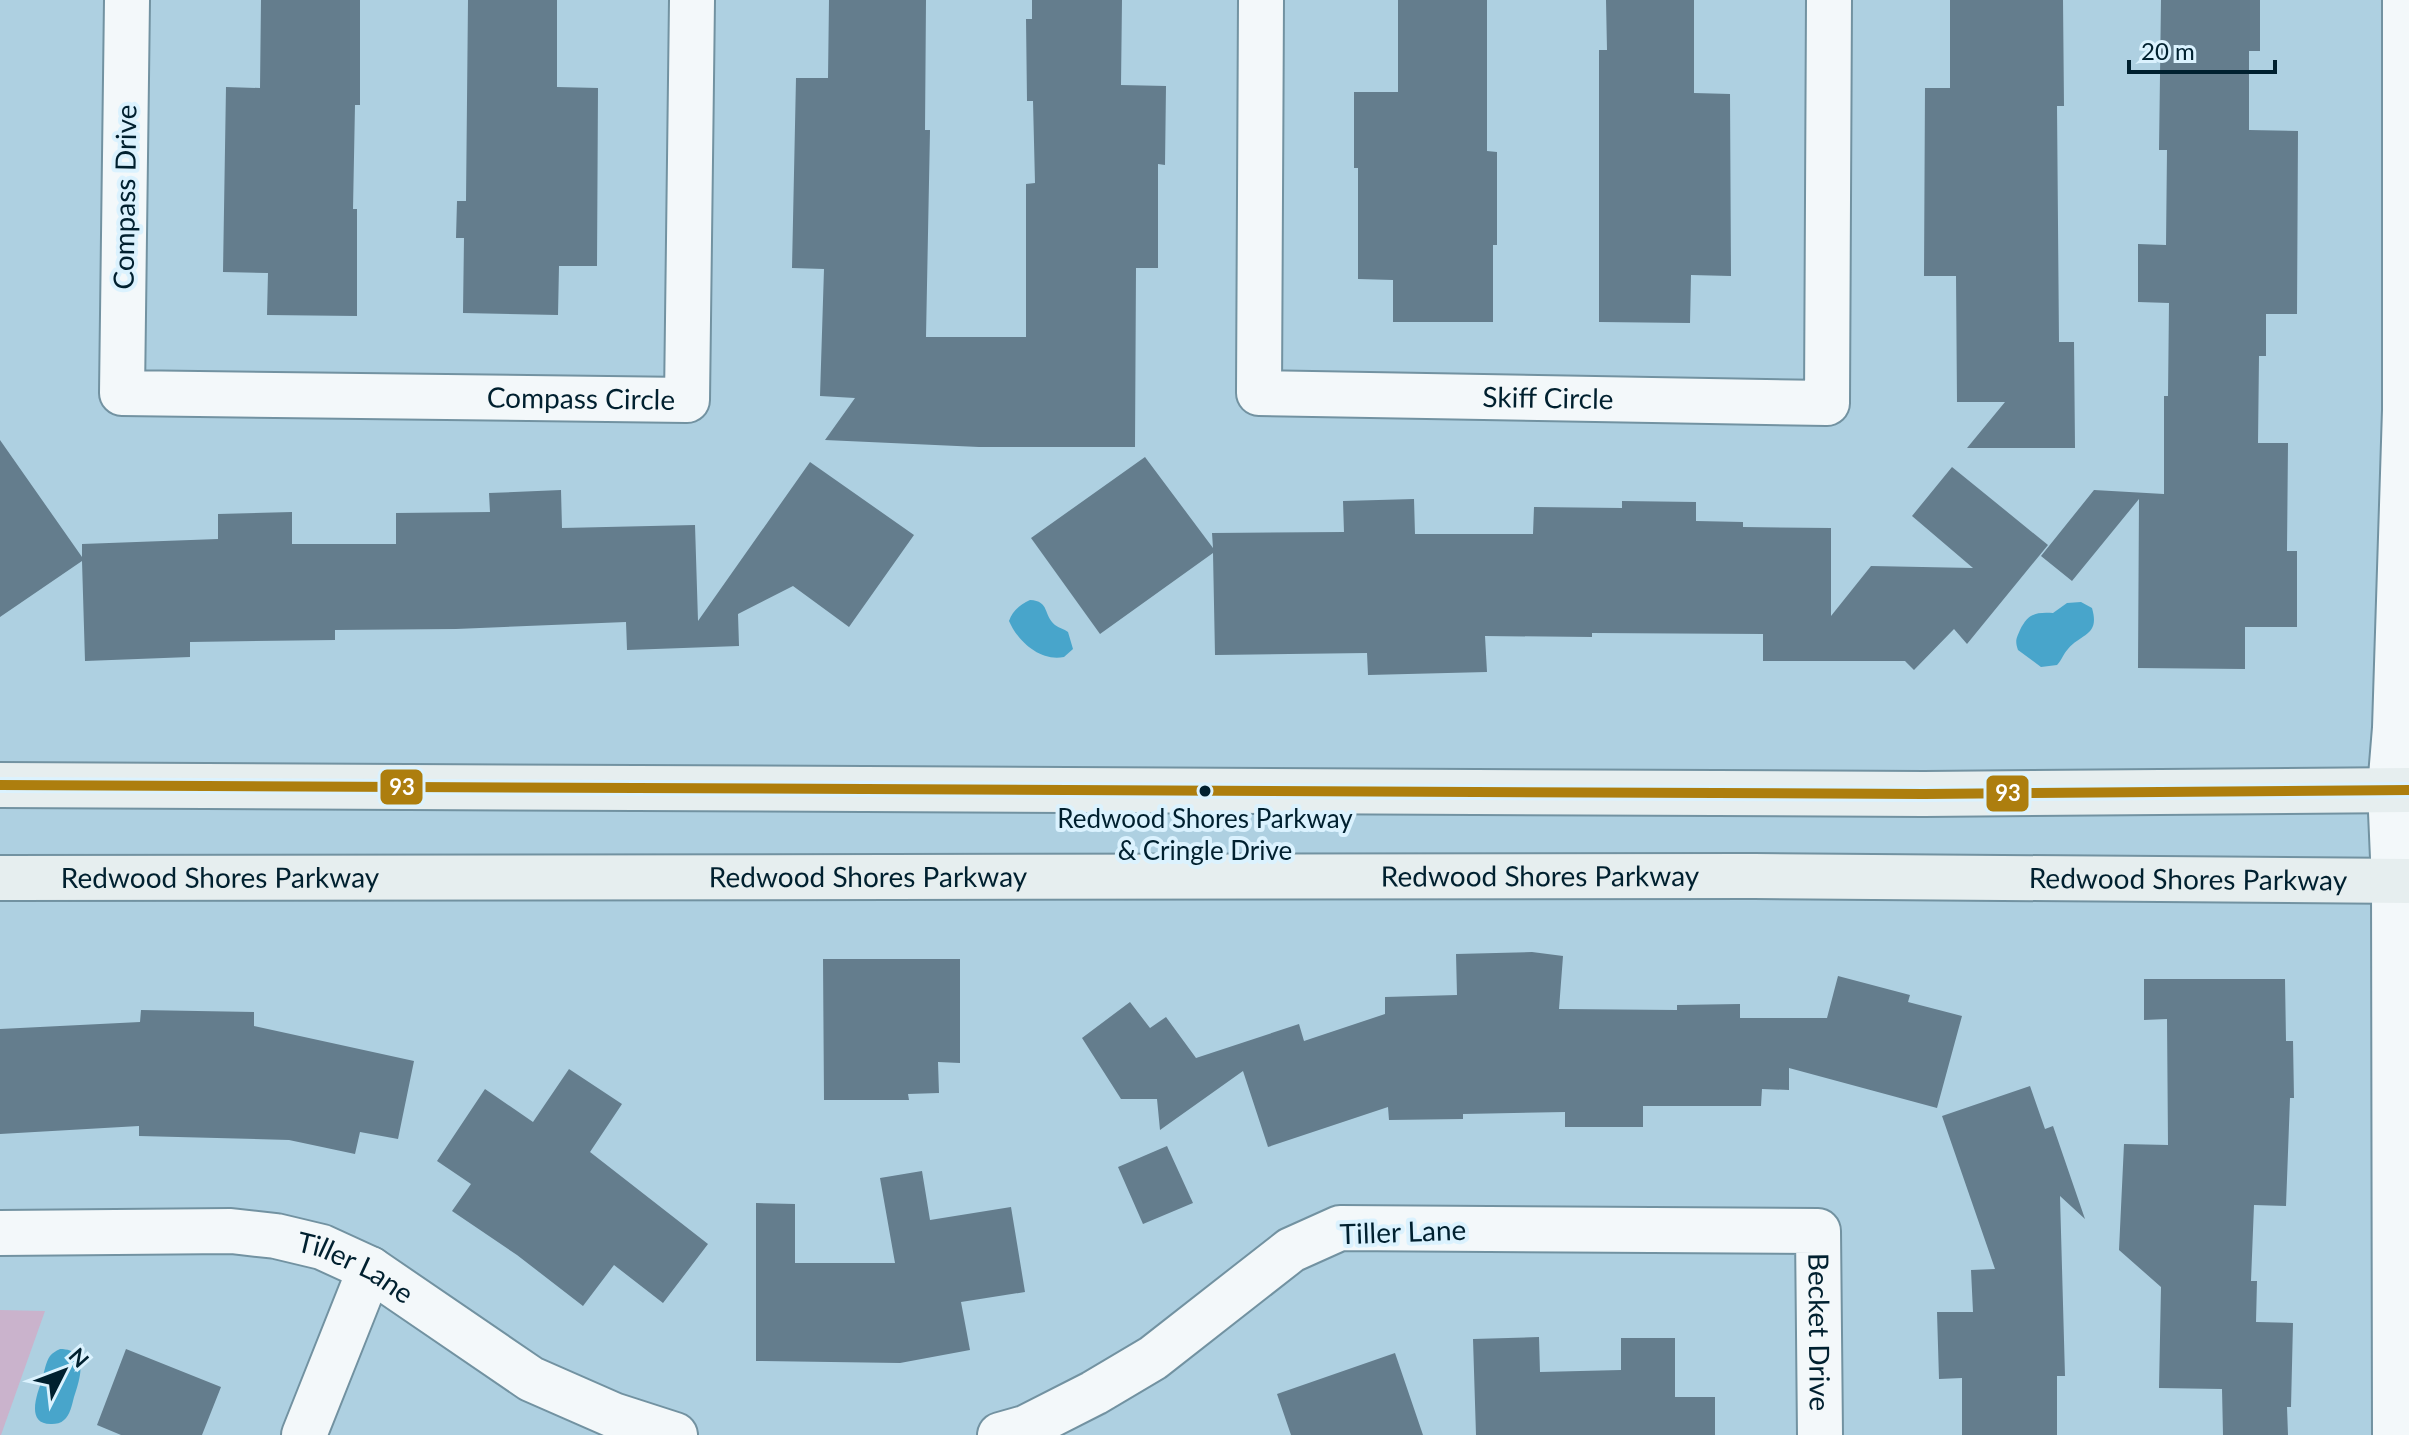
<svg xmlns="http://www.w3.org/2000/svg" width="2409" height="1435" font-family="Lato,sans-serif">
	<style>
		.green { fill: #cab3cc }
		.water { fill: #48a5cb }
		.building { fill: #647d8d }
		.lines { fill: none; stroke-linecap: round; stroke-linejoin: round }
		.minor-casing { stroke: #7292a1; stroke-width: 48 }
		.secondary-casing { stroke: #7292a1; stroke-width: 48 }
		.minor { stroke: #f3f8fa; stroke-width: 44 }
		.secondary { stroke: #e6eeef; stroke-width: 44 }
		.bus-1-casing { stroke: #dbf2fe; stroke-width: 16 }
		.bus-1 { stroke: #ad7e0e; stroke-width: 10 }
		.bus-dot { fill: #00202f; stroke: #dbf2fe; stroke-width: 3 }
		.labels { text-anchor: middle; stroke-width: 8; stroke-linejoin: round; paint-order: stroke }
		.bus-label { font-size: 26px; fill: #00202f; stroke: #dbf2fe }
		.street-label { font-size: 28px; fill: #00202f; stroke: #dbf2fe }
		.line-badge { stroke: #dbf2fe; stroke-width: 3 }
		.badge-label { font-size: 22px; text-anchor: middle; font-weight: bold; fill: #fff }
	</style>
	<rect width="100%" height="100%" fill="#aed0e1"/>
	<!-- green -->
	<path class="green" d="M 0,1310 L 45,1311 L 1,1435 L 0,1435 Z"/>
	<!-- water -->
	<path class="water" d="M 1030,600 C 1050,601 1043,615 1055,625 C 1059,628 1064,629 1068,632 L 1073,649 L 1064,657 C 1041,662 1018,642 1009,621 C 1013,610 1020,605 1030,600 Z
		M 2081,602 L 2092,608 C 2100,636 2082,633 2068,649 C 2063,654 2062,660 2057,665 L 2041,667 L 2018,650 C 2015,641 2016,639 2020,630 C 2028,614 2035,612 2053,613 L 2067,603 Z
		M 60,1349 C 90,1349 80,1379 74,1397 C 72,1405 70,1415 64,1420 C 61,1423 56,1424 52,1424 C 25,1425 37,1394 42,1380 C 44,1373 46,1361 50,1356 C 52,1353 58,1350 60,1349 Z"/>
	<!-- building -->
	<path class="building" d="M 261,0 L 360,0 L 360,105 L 355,105 L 353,209 L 357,209 L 357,316 L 267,315 L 268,273 L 223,272 L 226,87 L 260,88 Z
		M 468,0 L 557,0 L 557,87 L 598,88 L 597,266 L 559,266 L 558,315 L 463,313 L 464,238 L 456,238 L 457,201 L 466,201 Z
		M 829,0 L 926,0 L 925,130 L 930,130 L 926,337 L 1026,337 L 1026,184 L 1035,183 L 1033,101 L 1027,101 L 1026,19 L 1032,19 L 1032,0 L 1122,0 L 1121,85 L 1166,86 L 1165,165 L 1158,164 L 1158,268 L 1136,268 L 1135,447 L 979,447 L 825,440 L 855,398 L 820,396 L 824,269 L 792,268 L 796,78 L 828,78 Z
		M 1398,0 L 1487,0 L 1487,151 L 1497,152 L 1497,245 L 1493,245 L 1493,322 L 1393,322 L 1393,280 L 1358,279 L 1358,168 L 1354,168 L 1354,92 L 1398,92 Z
		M 1606,0 L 1694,0 L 1694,93 L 1730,94 L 1731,276 L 1691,275 L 1690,323 L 1599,322 L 1599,50 L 1607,50 Z
		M 1950,0 L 2063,0 L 2064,106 L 2057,106 L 2059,342 L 2074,342 L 2075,448 L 1967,448 L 2005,402 L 1957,402 L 1956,276 L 1924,276 L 1925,88 L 1950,88 Z
		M 2161,0 L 2260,0 L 2260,51 L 2249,51 L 2249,130 L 2298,131 L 2297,314 L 2266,314 L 2266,356 L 2259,356 L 2258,443 L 2288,443 L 2287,551 L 2297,551 L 2297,627 L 2245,627 L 2245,669 L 2138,668 L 2139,499 L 2072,581 L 2041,556 L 2094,490 L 2164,494 L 2164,396 L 2168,396 L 2169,303 L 2138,302 L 2138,244 L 2166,245 L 2167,150 L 2159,150 Z
		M 0,440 L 82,557 L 82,544 L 218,539 L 218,514 L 292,512 L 292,544 L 396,544 L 396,513 L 490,512 L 489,493 L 561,490 L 562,528 L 695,525 L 698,621 L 810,462 L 914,535 L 849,627 L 793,586 L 738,614 L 739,646 L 627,650 L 626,622 L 456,629 L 335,630 L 335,640 L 190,642 L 190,657 L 85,661 L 82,561 L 0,617 Z
		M 1145,457 L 1213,548 L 1212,533 L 1344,532 L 1343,501 L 1414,499 L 1415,534 L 1533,534 L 1534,507 L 1622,508 L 1622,501 L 1696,502 L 1696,521 L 1743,522 L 1743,527 L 1831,528 L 1831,616 L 1871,566 L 1973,568 L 1912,516 L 1952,467 L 2048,545 L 1967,644 L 1954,629 L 1914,670 L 1905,661 L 1763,661 L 1763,634 L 1592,633 L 1592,637 L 1485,636 L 1487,672 L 1368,675 L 1367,653 L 1215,655 L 1213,553 L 1100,634 L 1031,538 Z
		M 1532,952 L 1563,956 L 1559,1009 L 1677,1010 L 1677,1005 L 1740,1004 L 1740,1018 L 1827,1018 L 1838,976 L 1910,995 L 1908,1002 L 1962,1016 L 1937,1108 L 1789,1068 L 1789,1090 L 1762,1089 L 1761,1106 L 1643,1106 L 1643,1127 L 1565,1127 L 1565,1112 L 1463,1114 L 1463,1119 L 1389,1120 L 1388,1107 L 1268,1147 L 1243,1071 L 1160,1130 L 1157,1099 L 1121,1099 L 1082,1038 L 1130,1002 L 1150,1028 L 1166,1017 L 1196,1058 L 1299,1024 L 1304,1041 L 1385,1014 L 1385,997 L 1457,995 L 1456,954 Z
		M 823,959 L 960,959 L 960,1063 L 938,1062 L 939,1093 L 908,1094 L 909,1100 L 824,1100 Z
		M 2144,979 L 2285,979 L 2286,1041 L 2293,1041 L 2294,1098 L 2290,1098 L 2286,1206 L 2254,1205 L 2251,1281 L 2257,1281 L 2256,1322 L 2293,1323 L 2291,1407 L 2287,1407 L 2288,1435 L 2223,1435 L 2222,1389 L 2159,1388 L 2161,1287 L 2119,1250 L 2124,1144 L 2168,1145 L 2167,1019 L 2144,1020 Z
		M 141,1010 L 254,1012 L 254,1026 L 414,1061 L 398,1139 L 360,1132 L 355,1154 L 289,1140 L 139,1136 L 139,1126 L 0,1134 L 0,1029 L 140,1022 Z
		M 569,1069 L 622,1104 L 590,1152 L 708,1244 L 663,1303 L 614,1265 L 583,1306 L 517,1255 L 452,1211 L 471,1184 L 437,1161 L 485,1089 L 533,1122 Z
		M 2030,1086 L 2045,1129 L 2053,1126 L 2085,1219 L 2060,1196 L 2065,1376 L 2057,1376 L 2057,1435 L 1962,1435 L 1962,1378 L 1939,1379 L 1937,1312 L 1973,1312 L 1971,1270 L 1995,1269 L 1942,1116 Z
		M 1167,1146 L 1193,1203 L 1143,1224 L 1118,1167 Z
		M 922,1171 L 930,1220 L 1011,1207 L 1025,1292 L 961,1302 L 970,1350 L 900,1363 L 756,1361 L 756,1203 L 795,1204 L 795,1263 L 895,1263 L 880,1178 Z
		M 1539,1337 L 1540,1372 L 1621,1370 L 1621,1338 L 1675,1338 L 1675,1397 L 1715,1397 L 1715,1435 L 1476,1435 L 1473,1339 Z
		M 126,1349 L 221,1387 L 202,1435 L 121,1435 L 97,1425 Z
		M 1395,1353 L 1423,1435 L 1291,1435 L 1277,1394 Z"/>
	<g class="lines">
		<defs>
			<g id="minor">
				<path id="s1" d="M 127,0 L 122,393 L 687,400 L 692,0"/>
				<path id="s2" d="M 1261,0 L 1259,393 L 1827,403 L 1829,0"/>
				<path id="s3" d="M 0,1233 L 231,1231 L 276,1236 L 322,1247 L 370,1269 L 531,1379 L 613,1415 L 675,1435"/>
				<path d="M 304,1435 L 370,1269"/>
				<path id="s4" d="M 1000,1435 L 1025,1428 L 1094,1393 L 1153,1358 L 1291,1250 L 1340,1228 L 1818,1231 L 1820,1435"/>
				<path d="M 2395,1435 L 2394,881 L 2390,789 L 2395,728 L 2405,410 L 2405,0"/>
			</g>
			<g id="secondary">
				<path d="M 0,785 L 1924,794 L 2409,790"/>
				<path id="s5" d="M 0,878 L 1754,876 L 2409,881"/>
			</g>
		</defs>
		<!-- minor casing -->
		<use href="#minor" class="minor-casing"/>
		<!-- secondary casing -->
		<use href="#secondary" class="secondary-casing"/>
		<!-- minor -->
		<use href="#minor" class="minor"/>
		<!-- secondary -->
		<use href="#secondary" class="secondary"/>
		<defs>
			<path id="bus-1" d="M 0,785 L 1924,794 L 2409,790"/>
		</defs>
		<!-- bus-1 casing -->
		<use href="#bus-1" class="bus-1-casing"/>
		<!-- bus-1 -->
		<use href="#bus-1" class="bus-1"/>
	</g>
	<!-- markers -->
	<circle class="bus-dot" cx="1205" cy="791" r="7"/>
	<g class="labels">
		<!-- bus labels -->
		<g class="bus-label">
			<text x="1205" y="828">Redwood Shores Parkway<tspan x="1205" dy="32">&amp; Cringle Drive</tspan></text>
		</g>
		<!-- street labels -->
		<g class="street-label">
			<text transform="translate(125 197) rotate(-89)" y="10">Compass Drive</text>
			<text dy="10" stroke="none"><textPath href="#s1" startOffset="852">Compass Circle</textPath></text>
			<text dy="10" stroke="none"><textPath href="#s2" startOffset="682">Skiff Circle</textPath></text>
			<text dy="10" stroke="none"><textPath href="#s5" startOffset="868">Redwood Shores Parkway</textPath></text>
			<text dy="10" stroke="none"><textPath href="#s5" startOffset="1540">Redwood Shores Parkway</textPath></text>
			<text dy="10" stroke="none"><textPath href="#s5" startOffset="220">Redwood Shores Parkway</textPath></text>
			<text dy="10" stroke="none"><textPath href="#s5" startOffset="2188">Redwood Shores Parkway</textPath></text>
			<text transform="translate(1403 1232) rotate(-2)" y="10">Tiller Lane</text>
			<text dy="10" stroke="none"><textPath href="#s3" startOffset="362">Tiller Lane</textPath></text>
			<text dy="10" stroke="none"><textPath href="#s4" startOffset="980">Becket Drive</textPath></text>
		</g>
	</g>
	<g class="line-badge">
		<rect x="379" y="768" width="45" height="38" rx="8" fill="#ad7e0e"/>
		<rect x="1985" y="774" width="45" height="39" rx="8" fill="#ad7e0e"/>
	</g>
	<g class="badge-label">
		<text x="402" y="795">93</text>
		<text x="2008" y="801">93</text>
	</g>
	<!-- north arrow -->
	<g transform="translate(64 1371) rotate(48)" stroke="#dbf2fe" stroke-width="6" paint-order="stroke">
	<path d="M0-6L14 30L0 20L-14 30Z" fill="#00202f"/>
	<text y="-12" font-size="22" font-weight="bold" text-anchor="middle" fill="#00202f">N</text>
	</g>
	<!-- scale -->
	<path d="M2129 60v12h146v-12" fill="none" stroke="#00202f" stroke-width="4"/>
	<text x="2141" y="60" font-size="24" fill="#00202f" stroke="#dbf2fe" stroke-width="6" paint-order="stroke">20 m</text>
</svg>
